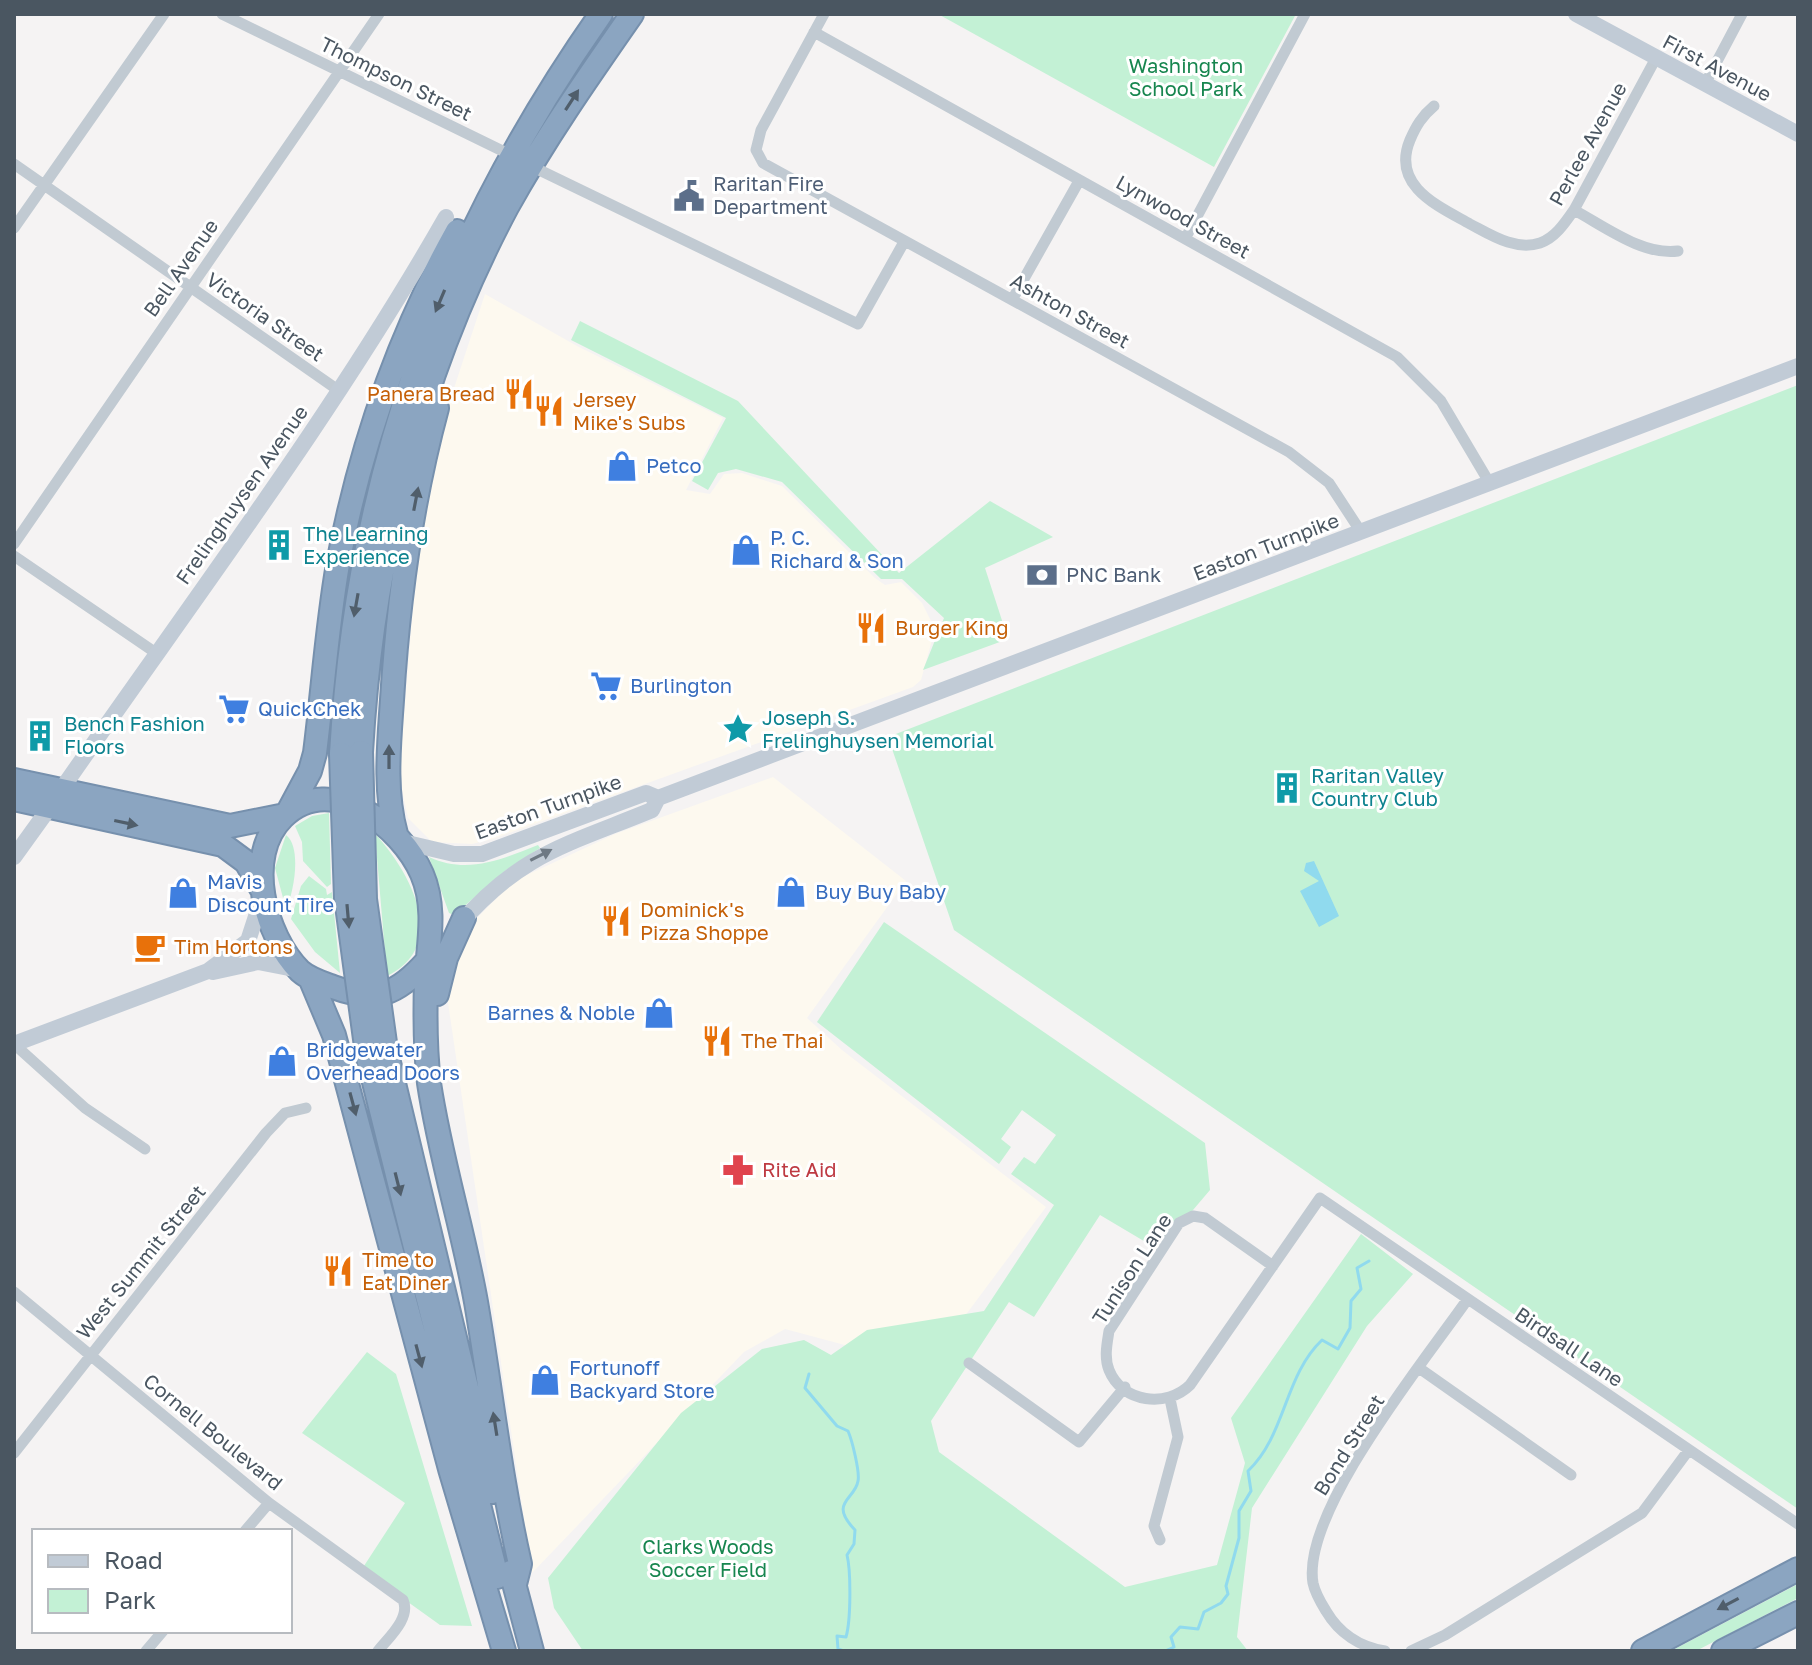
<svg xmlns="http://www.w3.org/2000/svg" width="1812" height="1665" font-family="'Golos Text',sans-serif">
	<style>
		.commercial { fill: #fdf9ef }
		.green { fill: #c3f1d5 }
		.water { fill: #90daee }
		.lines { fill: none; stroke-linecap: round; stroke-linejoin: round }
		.stream { stroke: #90daee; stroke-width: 3 }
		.highway-casing { stroke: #7690ad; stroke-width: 26 }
		.street { stroke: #c1cad2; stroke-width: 11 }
		.secondary { stroke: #c1cbd6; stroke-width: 16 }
		.highway { stroke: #8ba5c1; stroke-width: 22 }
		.highway-bridge-casing { stroke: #7690ad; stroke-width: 26; stroke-linecap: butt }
		.highway-bridge { stroke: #8ba5c1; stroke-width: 22 }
		.oneway { fill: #505e6b }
		.oneway2 { fill: #6e7984 }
		.labels { text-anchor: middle; stroke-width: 6; stroke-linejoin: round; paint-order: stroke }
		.park-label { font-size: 20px; fill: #17864f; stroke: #fff }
		.street-label { font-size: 20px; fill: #4a5661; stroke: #fff }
		.service-label { font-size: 20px; fill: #4e5e75; stroke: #fff; text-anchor: start }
		.food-label { font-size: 20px; fill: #c56008; stroke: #fff; text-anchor: start }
		.shop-label { font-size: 20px; fill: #366cbe; stroke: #fff; text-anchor: start }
		.culture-label { font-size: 20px; fill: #0d838f; stroke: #fff; text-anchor: start }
		.health-label { font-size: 20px; fill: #be3a42; stroke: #fff; text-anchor: start }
	</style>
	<rect width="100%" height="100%" fill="#f5f3f3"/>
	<!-- commercial -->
	<path class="commercial" d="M 485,294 L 577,346 L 723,418 L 686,490 L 710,494 L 724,474 L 742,473 L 782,486 L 875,578 L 885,585 L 901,582 L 922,603 L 932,623 L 932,640 L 921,680 L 913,687 L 493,839 L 472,844 L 432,842 L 408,818 L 399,776 L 413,606 L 433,452 Z
		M 773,777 L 906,881 L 807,1018 L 842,1050 L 1046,1207 L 927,1367 L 785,1329 L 744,1352 L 532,1573 L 446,989 L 472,923 L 514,881 L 615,834 Z"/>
	<!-- green -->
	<path class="green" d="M 938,14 L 1296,14 L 1214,167 Z
		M 580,321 L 738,401 L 899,573 L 990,501 L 1053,537 L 985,568 L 1008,639 L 923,670 L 944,618 L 902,579 L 881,579 L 782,482 L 736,469 L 718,473 L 708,490 L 692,481 L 726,418 L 571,340 Z
		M 1798,385 L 1798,1509 L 954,930 L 888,737 Z
		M 329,813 L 331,884 L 327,887 L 303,861 L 302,842 L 295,826 L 312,816 Z
		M 375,834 C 409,870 451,945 387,976 Z
		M 286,835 C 302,847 294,893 286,909 L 275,868 Z
		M 538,845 L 540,848 L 506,870 L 454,915 L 449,913 L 429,857 C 468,875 502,859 538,845 Z
		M 309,876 L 326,889 L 327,895 L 332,892 L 340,973 L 315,952 L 291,919 L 301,886 Z
		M 884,922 L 1205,1143 L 1210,1190 L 1159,1250 L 1100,1215 L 1034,1317 L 1009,1302 L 931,1421 L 939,1452 L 1125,1587 L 1217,1565 L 1245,1463 L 1231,1418 L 1361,1234 L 1413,1274 L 1367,1326 L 1252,1508 L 1237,1637 L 1248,1651 L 583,1651 L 554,1608 L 548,1578 L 681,1413 L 762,1349 L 804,1340 L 831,1355 L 867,1330 L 984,1311 L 1054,1205 L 1011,1174 L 1024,1157 L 1035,1164 L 1056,1135 L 1022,1110 L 1001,1139 L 1011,1147 L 999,1164 L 817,1022 Z
		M 367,1352 L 396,1374 L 472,1626 L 440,1625 L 362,1569 L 405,1503 L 302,1433 Z
		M 1798,1584 L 1798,1598 L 1696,1651 L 1671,1651 Z"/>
	<!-- water -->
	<path class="water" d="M 1314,861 L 1339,916 L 1319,927 L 1300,891 L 1319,881 L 1304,871 L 1306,863 Z"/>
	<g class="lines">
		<!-- stream -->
		<path class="stream" d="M 809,1374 L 805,1388 L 837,1426 L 848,1431 C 852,1440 860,1472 858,1481 C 855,1500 828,1502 855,1530 L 854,1544 L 847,1555 C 851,1571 851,1620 846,1637 L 837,1636 L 838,1649 L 844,1651
			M 1165,1651 L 1174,1647 L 1171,1637 L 1180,1627 L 1198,1629 L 1204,1612 L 1221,1603 L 1228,1594 L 1226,1586 L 1239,1538 L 1239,1511 L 1251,1491 L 1248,1471 C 1286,1435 1284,1376 1322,1340 L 1338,1349 L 1350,1328 L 1351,1301 L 1361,1289 L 1357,1268 L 1369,1261"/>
		<defs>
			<path id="highway" d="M 361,752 C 372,560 416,378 507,207 C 544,140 588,77 632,14
				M 341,754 C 357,476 441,242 601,14
				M 14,780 L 230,826 L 285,815
				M 14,799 L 223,845 L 246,862 L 261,888
				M 288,812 L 310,771 L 315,753 C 323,690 327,627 338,564 C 360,447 399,335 457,231
				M 396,834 C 384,791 389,744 392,700 C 398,601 411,504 437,408
				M 427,961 C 397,995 376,1003 333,987 C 322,983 309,979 300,971 C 265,936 243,856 283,817 C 331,770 402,827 422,874 C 437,909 428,945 426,981 C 425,1015 425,1049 429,1083 C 440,1157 463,1229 476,1302 C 491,1389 500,1477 520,1564 L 515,1584
				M 310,978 L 334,1035 L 450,1469 L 504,1651
				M 437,994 L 446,958 L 464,918
				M 386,1050 L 492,1492
				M 367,1054 L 497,1577
				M 511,1572 L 532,1651
				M 1643,1651 L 1798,1569
				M 1723,1651 L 1798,1613"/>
		</defs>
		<!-- highway casing -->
		<use href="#highway" class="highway-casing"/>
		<!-- street -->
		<path class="street" d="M 222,14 L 511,155
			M 824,14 L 761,130 L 756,150 L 763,163 L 1289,452 L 1329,483 L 1361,532
			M 814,32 L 1397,357 L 1441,401 L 1489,482
			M 1705,84 L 1742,14
			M 1434,106 C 1422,116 1416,126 1410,140 C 1391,186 1438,206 1470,224 C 1491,235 1515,251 1540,243 C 1555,238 1565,223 1574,210 L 1656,58
			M 14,164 L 338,390
			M 531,166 L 858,324 L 904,242
			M 1574,210 C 1604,226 1643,256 1678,251
			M 14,228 L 164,14
			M 1185,239 L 1305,14
			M 1012,300 L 1079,181
			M 14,544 L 379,14
			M 14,556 L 156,653
			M 14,1044 L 85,1108 L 145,1149
			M 1273,1266 L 1205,1218 L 1193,1216 L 1179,1223 L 1109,1331 C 1107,1344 1104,1357 1109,1370 C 1122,1403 1167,1408 1190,1385 L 1320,1198 L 1798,1524
			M 14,1292 L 269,1503 L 403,1600 C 411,1618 389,1637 378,1651
			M 969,1363 L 1079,1442 L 1125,1387
			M 1419,1368 L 1571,1475
			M 14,1453 L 266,1133 L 285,1113 L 306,1108
			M 245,1531 L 269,1503
			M 1160,1540 L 1154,1526 L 1178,1437 L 1170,1399
			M 146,1651 L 163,1631
			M 1385,1651 C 1360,1647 1339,1633 1326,1611 C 1321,1603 1315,1593 1313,1583 C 1301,1512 1426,1359 1467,1300
			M 1411,1651 L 1445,1635 L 1642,1513 L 1688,1451"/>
		<!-- secondary -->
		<path class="secondary" d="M 1576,14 L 1798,134
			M 61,790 C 192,601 332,417 446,217
			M 403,842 L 454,854 L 482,854 L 646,793 L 658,798
			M 14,857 L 50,807
			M 458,926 C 521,853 567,845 652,810 L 658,798 L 1798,366
			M 213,972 L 258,962 L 299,970
			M 14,1044 L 208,971 L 248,941 L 261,901"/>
		<!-- highway -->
		<use href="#highway" class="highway"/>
		<defs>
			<path id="highway-bridge" d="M 361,752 L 365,899 L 386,1050
				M 341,754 L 346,898 L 367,1054"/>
		</defs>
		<!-- highway-bridge casing -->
		<use href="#highway-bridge" class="highway-bridge-casing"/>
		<!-- highway-bridge -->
		<use href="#highway-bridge" class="highway-bridge"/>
	</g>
	<!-- one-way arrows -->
	<defs><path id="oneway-solid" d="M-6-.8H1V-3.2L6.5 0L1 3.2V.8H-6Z" transform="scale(2)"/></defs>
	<g class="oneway">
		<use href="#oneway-solid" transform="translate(572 100) rotate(-57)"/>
		<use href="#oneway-solid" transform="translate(440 301) rotate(113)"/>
		<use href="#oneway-solid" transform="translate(416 499) rotate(-79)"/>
		<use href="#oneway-solid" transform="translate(356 605) rotate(100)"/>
		<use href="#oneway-solid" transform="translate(389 757) rotate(-90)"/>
		<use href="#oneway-solid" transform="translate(126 823) rotate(12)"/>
		<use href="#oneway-solid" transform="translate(348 916) rotate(85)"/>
		<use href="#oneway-solid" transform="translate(353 1104) rotate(75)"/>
		<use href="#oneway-solid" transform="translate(398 1184) rotate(76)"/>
		<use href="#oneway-solid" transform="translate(419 1356) rotate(75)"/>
		<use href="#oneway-solid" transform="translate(495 1424) rotate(-99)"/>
		<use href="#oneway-solid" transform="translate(1728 1604) rotate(152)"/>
	</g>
	<use class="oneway2" href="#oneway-solid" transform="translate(541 855) rotate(-27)"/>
	<!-- icons -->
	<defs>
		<symbol id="civic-bare" viewBox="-9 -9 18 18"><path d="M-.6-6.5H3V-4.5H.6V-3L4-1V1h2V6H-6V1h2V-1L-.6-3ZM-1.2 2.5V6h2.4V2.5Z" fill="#5c6f8a" stroke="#fff" stroke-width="2.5" paint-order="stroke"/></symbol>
		<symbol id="restaurant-bare" viewBox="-9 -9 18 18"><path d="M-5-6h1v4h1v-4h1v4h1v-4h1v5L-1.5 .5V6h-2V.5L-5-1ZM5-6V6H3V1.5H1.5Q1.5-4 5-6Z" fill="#e8710a" stroke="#fff" stroke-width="2.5" paint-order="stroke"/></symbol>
		<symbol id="shop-bare" viewBox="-9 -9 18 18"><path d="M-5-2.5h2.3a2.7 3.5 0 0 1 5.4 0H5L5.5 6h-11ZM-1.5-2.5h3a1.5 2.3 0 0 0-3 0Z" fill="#3f7fe0" stroke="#fff" stroke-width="2.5" paint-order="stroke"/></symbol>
		<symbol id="building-bare" viewBox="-9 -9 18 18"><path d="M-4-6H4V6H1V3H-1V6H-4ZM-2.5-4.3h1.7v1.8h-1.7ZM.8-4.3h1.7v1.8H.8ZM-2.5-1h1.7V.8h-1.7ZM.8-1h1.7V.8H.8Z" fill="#0f9aa8" stroke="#fff" stroke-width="2.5" paint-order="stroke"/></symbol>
		<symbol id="bank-bare" viewBox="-9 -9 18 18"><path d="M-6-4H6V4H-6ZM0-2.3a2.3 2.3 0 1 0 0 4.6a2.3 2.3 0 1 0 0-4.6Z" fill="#5c6f8a" stroke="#fff" stroke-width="2.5" paint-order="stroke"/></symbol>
		<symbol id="supermarket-bare" viewBox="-9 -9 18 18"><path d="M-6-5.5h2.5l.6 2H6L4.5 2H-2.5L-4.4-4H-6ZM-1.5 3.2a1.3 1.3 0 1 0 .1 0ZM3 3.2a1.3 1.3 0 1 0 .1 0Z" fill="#3f7fe0" stroke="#fff" stroke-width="2.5" paint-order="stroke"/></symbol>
		<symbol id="sight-bare" viewBox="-9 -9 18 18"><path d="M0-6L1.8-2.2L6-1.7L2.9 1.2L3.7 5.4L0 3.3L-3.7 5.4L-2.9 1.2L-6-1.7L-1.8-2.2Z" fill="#0f9aa8" stroke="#fff" stroke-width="2.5" paint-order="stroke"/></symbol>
		<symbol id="cafe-bare" viewBox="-9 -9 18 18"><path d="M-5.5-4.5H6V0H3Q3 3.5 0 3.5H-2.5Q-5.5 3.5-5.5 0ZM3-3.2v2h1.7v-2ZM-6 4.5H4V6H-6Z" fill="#e8710a" stroke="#fff" stroke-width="2.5" paint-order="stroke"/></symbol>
		<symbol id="pharmacy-bare" viewBox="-9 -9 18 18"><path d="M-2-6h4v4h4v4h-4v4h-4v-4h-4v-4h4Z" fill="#e0444e" stroke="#fff" stroke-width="2.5" paint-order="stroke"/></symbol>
	</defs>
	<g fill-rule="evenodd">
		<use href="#civic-bare" x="667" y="174" width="44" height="44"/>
		<use href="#restaurant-bare" x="497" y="372" width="44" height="44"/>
		<use href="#restaurant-bare" x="527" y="389" width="44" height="44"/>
		<use href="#shop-bare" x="600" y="444" width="44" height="44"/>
		<use href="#building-bare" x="257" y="523" width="44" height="44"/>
		<use href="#shop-bare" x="724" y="528" width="44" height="44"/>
		<use href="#bank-bare" x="1020" y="553" width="44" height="44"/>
		<use href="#restaurant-bare" x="849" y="606" width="44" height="44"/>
		<use href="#supermarket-bare" x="584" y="664" width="44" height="44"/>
		<use href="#supermarket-bare" x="212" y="687" width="44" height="44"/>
		<use href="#sight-bare" x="716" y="707" width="44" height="44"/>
		<use href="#building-bare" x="18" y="714" width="44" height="44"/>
		<use href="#building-bare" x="1265" y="766" width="44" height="44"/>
		<use href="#shop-bare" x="769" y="870" width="44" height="44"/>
		<use href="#shop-bare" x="161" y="871" width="44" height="44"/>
		<use href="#restaurant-bare" x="594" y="899" width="44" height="44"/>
		<use href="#cafe-bare" x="128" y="925" width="44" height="44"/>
		<use href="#shop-bare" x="637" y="991" width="44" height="44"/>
		<use href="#restaurant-bare" x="695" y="1019" width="44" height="44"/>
		<use href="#shop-bare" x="260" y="1039" width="44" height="44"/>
		<use href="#pharmacy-bare" x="716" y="1148" width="44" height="44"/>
		<use href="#restaurant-bare" x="316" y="1249" width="44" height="44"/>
		<use href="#shop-bare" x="523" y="1358" width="44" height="44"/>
	</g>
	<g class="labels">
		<!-- park labels -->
		<g class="park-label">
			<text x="1186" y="73">Washington<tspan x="1186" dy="23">School Park</tspan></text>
			<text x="708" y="1554">Clarks Woods<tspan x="708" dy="23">Soccer Field</tspan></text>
		</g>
		<!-- street labels -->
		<g class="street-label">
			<text transform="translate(1717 68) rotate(28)" y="7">First Avenue</text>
			<text transform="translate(396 79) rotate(26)" y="7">Thompson Street</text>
			<text transform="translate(1588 144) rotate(-61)" y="7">Perlee Avenue</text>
			<text transform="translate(1183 217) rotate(29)" y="7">Lynwood Street</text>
			<text transform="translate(181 268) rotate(-55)" y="7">Bell Avenue</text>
			<text transform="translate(1070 311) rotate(29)" y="7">Ashton Street</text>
			<text transform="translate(265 317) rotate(35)" y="7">Victoria Street</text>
			<text transform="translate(242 495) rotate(-55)" y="7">Frelinghuysen Avenue</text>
			<text transform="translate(1266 547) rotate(-21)" y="7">Easton Turnpike</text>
			<text transform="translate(548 807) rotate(-20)" y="7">Easton Turnpike</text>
			<text transform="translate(141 1262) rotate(-51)" y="7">West Summit Street</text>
			<text transform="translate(1132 1269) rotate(-57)" y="7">Tunison Lane</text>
			<text transform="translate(1569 1347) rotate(34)" y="7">Birdsall Lane</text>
			<text transform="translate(213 1432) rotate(39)" y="7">Cornell Boulevard</text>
			<text transform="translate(1349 1445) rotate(-58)" y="7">Bond Street</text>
		</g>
		<!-- service labels -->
		<g class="service-label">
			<text x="713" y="191">Raritan Fire<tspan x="713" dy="23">Department</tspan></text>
			<text x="1066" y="582">PNC Bank</text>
		</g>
		<!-- food labels -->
		<g class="food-label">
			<text x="495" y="401" text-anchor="end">Panera Bread</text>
			<text x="573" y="407">Jersey<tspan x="573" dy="23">Mike's Subs</tspan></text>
			<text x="895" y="635">Burger King</text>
			<text x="640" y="917">Dominick's<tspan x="640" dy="23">Pizza Shoppe</tspan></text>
			<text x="174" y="954">Tim Hortons</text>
			<text x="741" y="1048">The Thai</text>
			<text x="362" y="1267">Time to<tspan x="362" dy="23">Eat Diner</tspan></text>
		</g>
		<!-- shop labels -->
		<g class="shop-label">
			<text x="646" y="473">Petco</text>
			<text x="770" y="545">P. C.<tspan x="770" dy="23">Richard &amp; Son</tspan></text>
			<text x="630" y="693">Burlington</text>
			<text x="258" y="716">QuickChek</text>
			<text x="207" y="889">Mavis<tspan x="207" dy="23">Discount Tire</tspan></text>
			<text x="815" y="899">Buy Buy Baby</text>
			<text x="635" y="1020" text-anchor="end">Barnes &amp; Noble</text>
			<text x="306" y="1057">Bridgewater<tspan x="306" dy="23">Overhead Doors</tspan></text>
			<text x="569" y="1375">Fortunoff<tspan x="569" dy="23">Backyard Store</tspan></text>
		</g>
		<!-- culture labels -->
		<g class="culture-label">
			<text x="303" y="541">The Learning<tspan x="303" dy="23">Experience</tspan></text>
			<text x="762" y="725">Joseph S.<tspan x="762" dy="23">Frelinghuysen Memorial</tspan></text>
			<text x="64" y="731">Bench Fashion<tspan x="64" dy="23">Floors</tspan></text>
			<text x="1311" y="783">Raritan Valley<tspan x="1311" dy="23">Country Club</tspan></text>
		</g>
		<!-- health labels -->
		<g class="health-label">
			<text x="762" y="1177">Rite Aid</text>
		</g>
	</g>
	<!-- border -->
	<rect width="1812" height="1665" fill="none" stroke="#4a5661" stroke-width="32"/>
	<!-- legend -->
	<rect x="32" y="1529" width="260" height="104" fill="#ffffff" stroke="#b7bbc0" stroke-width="2"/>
	<rect x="48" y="1555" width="40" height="12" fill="#c1cbd6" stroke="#b7bbc0" stroke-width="2"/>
	<text x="104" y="1569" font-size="24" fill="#4a5661">Road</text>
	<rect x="48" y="1589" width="40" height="24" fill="#c3f1d5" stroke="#b7bbc0" stroke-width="2"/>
	<text x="104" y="1609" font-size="24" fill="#4a5661">Park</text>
</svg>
